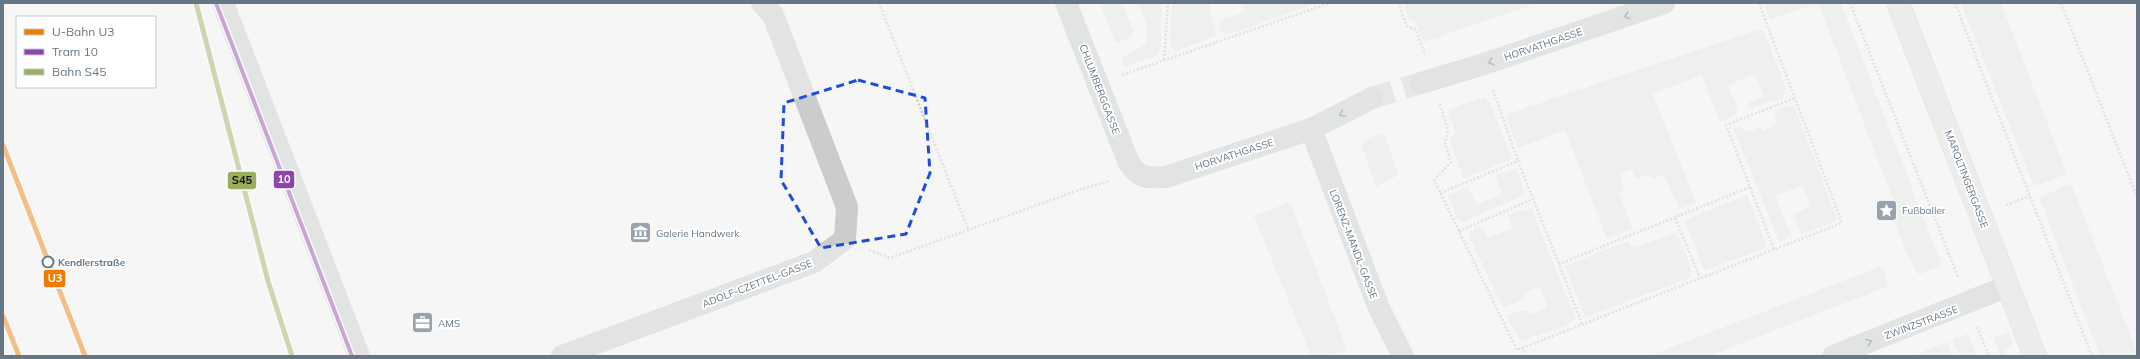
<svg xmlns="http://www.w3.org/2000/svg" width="2140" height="359" font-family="Mulish,sans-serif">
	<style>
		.green { fill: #e5e8e2 }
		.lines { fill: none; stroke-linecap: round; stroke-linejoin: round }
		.minor-tunnel { stroke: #d2d6d9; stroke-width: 22; stroke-dasharray: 22 11; stroke-linecap: butt }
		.major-casing { stroke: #d3d4d5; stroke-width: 24 }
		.path { stroke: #c8c9ca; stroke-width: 2.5; stroke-dasharray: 2 2; stroke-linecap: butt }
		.minor { stroke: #cbcccd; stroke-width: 22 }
		.major { stroke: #dfe0e1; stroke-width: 22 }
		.rail-1-casing { stroke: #fff; stroke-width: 8 }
		.rail-1 { stroke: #9aaf5d; stroke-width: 5 }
		.tram-1-casing { stroke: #fff; stroke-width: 7 }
		.tram-1 { stroke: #8e44ad; stroke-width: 4 }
		.metro-1-casing { stroke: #fff; stroke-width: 8 }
		.metro-1 { stroke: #ef7c00; stroke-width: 5 }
		.oneway { stroke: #6a7b8a }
		.marked { fill: none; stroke: #1d4ed8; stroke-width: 3; stroke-dasharray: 8 5; stroke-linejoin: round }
		.stop-dot { fill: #fff; stroke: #657786; stroke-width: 2 }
		.labels { text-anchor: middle; stroke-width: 4; stroke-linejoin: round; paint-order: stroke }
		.street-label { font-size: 10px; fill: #657786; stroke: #fff }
		.poi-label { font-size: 10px; fill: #657786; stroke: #fff; text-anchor: start }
		.stop-label { font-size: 10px; font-weight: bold; fill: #657786; stroke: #fff; text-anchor: start }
		.line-badge { stroke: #fff; stroke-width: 1.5 }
		.badge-label { font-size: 11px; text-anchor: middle; font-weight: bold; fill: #fff }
		.pale-badge-label { font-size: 11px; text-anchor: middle; font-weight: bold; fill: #111 }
	</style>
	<rect width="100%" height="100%" fill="#f6f6f5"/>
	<!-- green -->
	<path class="green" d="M 1100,3 L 1122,3 L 1134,32 L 1130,38 L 1117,43 L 1115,41 Z
		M 1138,3 L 1161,3 L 1161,46 L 1157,56 L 1124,67 L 1121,59 L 1146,44 L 1148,33 L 1147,25 Z
		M 1172,3 L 1210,3 L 1210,13 L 1216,34 L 1215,36 L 1175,52 L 1173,50 L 1170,42 Z
		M 1243,3 L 1318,3 L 1226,35 L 1222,32 L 1218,21 L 1245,12 Z
		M 1403,3 L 1537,3 L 1424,42 L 1416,23 L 1409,20 Z
		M 1769,3 L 1817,3 L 1770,20 L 1765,7 Z
		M 1818,3 L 1841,3 L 1941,263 L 1939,267 L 1920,274 L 1917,273 L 1906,252 L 1890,209 L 1896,207 Z
		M 1961,3 L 2001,3 L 2067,174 L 2034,186 Z
		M 1757,30 L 1762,30 L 1765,34 L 1786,89 L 1783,98 L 1751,108 L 1746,104 L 1764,97 L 1755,74 L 1728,85 L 1738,109 L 1735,115 L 1720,122 L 1702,75 L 1653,94 L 1696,203 L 1679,209 L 1664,175 L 1652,179 L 1650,174 L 1636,179 L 1631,169 L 1619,175 L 1624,190 L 1619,192 L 1632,227 L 1629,230 L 1607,239 L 1565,130 L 1518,148 L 1507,120 L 1507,116 L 1511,113 Z
		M 1484,97 L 1490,103 L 1512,159 L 1463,179 L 1450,139 L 1455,132 L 1448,110 Z
		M 1786,106 L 1794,106 L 1837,219 L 1834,222 L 1801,234 L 1793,214 L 1811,206 L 1802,186 L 1775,196 L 1791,235 L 1779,242 L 1734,130 L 1738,126 L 1749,132 L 1760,127 L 1764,132 L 1777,121 L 1774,115 L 1777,111 Z
		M 1384,133 L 1398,175 L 1376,187 L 1361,145 L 1365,139 Z
		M 1515,169 L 1518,173 L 1525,195 L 1462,222 L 1457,219 L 1448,195 L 1468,187 L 1477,205 L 1502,194 L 1495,176 Z
		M 2071,184 L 2137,352 L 2137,356 L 2100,356 L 2039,197 Z
		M 1747,195 L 1767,247 L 1704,271 L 1685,220 Z
		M 1290,202 L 1347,349 L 1328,356 L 1311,356 L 1254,216 Z
		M 1531,208 L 1576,319 L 1564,326 L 1520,341 L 1507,316 C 1516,313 1524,306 1531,314 L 1548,308 L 1539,287 L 1522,295 L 1524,299 L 1503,308 L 1468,234 L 1479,226 L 1483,228 L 1487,238 L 1513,228 L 1508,215 Z
		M 1674,233 L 1679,237 L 1692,271 L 1689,278 L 1585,317 L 1565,266 L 1625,242 L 1629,242 L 1633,248 Z
		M 1882,266 L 1888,283 L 1886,287 L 1709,356 L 1649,356 Z
		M 2009,332 L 2013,344 L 2004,350 L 2006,356 L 2000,356 L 1993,338 Z
		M 1968,334 L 1977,356 L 1960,356 L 1953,340 Z
		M 1947,342 L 1953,356 L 1912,356 Z"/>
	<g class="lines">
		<!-- minor-tunnel -->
		<path class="minor-tunnel" d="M 1372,98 L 1421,83"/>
		<defs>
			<path id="major" d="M 1898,3 L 2035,356"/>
		</defs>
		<!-- major casing -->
		<use href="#major" class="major-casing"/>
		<!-- path -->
		<path class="path" d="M 879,3 L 969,231
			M 1398,3 L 1407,26 L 1416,30 L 1425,55
			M 1850,3 L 1958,277
			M 1955,3 L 2092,356
			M 2061,3 L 2137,197
			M 1164,60 L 1168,3
			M 1122,75 L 1330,3
			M 1493,90 L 1518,161
			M 1440,104 L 1448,130 L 1445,144 L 1451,162 L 1434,180 L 1517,350 L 1842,223 L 1759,3
			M 1440,193 L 1518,161 L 1559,264
			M 2006,205 L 2030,196
			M 1675,218 L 1700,278
			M 1459,231 L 1533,199
			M 1774,249 L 1726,125 L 1795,98
			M 869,250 L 890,258 L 1082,189 L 1110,181
			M 1582,324 L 1559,264 L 1750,187
			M 1977,327 L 1989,356
			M 1522,347 L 1524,352"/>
		<!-- minor -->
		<path class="minor" d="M 223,3 L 359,356
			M 1066,3 L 1129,163 C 1140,179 1148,178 1166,177 L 1311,129 L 1372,98
			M 1421,83 L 1484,64 L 1664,3
			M 1311,129 L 1378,306 L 1403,356
			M 562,356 L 814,262 L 845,239 L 847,207 L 773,15 L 762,3
			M 1833,356 L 2008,286"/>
		<!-- major -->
		<use href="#major" class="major"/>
		<defs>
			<path id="rail-1" d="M 196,3 L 268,281 L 292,356"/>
		</defs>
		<!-- rail-1 casing -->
		<use href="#rail-1" class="rail-1-casing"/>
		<!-- rail-1 -->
		<use href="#rail-1" class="rail-1"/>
		<defs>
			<path id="tram-1" d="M 216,3 L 352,356"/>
		</defs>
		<!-- tram-1 casing -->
		<use href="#tram-1" class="tram-1-casing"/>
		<!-- tram-1 -->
		<use href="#tram-1" class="tram-1"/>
		<defs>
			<path id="metro-1" d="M 3,145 L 85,356
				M 3,316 L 19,356"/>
		</defs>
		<!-- metro-1 casing -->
		<use href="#metro-1" class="metro-1-casing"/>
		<!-- metro-1 -->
		<use href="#metro-1" class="metro-1"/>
	</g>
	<!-- one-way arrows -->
	<defs><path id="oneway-chevron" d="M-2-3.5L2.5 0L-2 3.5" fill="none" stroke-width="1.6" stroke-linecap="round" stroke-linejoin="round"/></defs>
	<g class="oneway">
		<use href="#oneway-chevron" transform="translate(1627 16) rotate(161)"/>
		<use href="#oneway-chevron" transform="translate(1491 62) rotate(161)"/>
		<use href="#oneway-chevron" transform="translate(1342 114) rotate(153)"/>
		<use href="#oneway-chevron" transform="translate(1869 342) rotate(-21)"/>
	</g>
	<!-- marked area -->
	<path d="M0 0H2140V359H0ZM 858,80 L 925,98 L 930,173 L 906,234 L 821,248 L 781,180 L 784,103 Z" fill="#f6f6f5" fill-opacity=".55" fill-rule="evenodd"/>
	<path class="marked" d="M 858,80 L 925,98 L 930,173 L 906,234 L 821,248 L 781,180 L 784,103 Z"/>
	<!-- icons -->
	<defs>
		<symbol id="sight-square" viewBox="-11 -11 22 22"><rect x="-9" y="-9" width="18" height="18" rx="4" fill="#98a3ad" stroke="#fff"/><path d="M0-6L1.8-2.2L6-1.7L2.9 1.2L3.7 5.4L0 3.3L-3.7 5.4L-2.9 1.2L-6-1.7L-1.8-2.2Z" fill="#fff"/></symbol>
		<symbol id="museum-square" viewBox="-11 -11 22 22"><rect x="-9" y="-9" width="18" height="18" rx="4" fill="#98a3ad" stroke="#fff"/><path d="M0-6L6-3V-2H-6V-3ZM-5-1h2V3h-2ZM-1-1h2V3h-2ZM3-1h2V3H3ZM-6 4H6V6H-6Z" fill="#fff"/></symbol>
		<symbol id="office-square" viewBox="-11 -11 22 22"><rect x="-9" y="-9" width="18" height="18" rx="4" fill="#98a3ad" stroke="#fff"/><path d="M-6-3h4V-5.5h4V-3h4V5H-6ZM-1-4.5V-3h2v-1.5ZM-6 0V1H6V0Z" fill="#fff"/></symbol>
	</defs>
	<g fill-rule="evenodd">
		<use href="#sight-square" x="1874" y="198" width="25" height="25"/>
		<use href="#museum-square" x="628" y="220" width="25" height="25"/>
		<use href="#office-square" x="410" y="310" width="25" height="25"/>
	</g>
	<!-- markers -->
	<circle class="stop-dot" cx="48" cy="262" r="5.5"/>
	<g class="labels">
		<!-- street labels -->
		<g class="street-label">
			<text transform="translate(1543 44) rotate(-19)" y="4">HORVATHGASSE</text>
			<text transform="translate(1100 89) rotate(69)" y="4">CHLUMBERGGASSE</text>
			<text transform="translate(1234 154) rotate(-18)" y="4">HORVATHGASSE</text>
			<text transform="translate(1967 179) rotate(69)" y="4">MAROLTINGERGASSE</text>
			<text transform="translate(1354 244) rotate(69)" y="4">LORENZ-MANDL-GASSE</text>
			<text transform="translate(757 283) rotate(-21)" y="4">ADOLF-CZETTEL-GASSE</text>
			<text transform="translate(1921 322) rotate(-21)" y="4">ZWINZSTRASSE</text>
		</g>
		<!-- poi labels -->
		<g class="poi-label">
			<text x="1902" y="214">Fußballer</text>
			<text x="656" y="237">Galerie Handwerk</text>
			<text x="438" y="327">AMS</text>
		</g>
		<!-- stop labels -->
		<g class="stop-label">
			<text x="58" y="266">Kendlerstraße</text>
		</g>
	</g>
	<g class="line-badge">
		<rect x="273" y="170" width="22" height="19" rx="4" fill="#8e44ad"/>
		<rect x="227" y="171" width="30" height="19" rx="4" fill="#9aaf5d"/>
		<rect x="43" y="269" width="23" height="19" rx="4" fill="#ef7c00"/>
	</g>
	<g class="badge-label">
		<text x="284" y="183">10</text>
		<text x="55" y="282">U3</text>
	</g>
	<g class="pale-badge-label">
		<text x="242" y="184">S45</text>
	</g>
	<!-- border -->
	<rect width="2140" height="359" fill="none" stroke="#657786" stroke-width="8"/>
	<!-- legend -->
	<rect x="16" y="16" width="140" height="72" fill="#ffffff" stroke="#c1c9cf"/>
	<rect x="24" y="29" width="20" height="6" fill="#ef7c00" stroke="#c1c9cf"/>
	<text x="52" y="36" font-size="12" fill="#657786">U-Bahn U3</text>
	<rect x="24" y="49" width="20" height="6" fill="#8e44ad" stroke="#c1c9cf"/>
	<text x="52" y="56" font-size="12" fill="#657786">Tram 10</text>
	<rect x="24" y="69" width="20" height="6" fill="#9aaf5d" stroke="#c1c9cf"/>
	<text x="52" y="76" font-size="12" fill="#657786">Bahn S45</text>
</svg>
